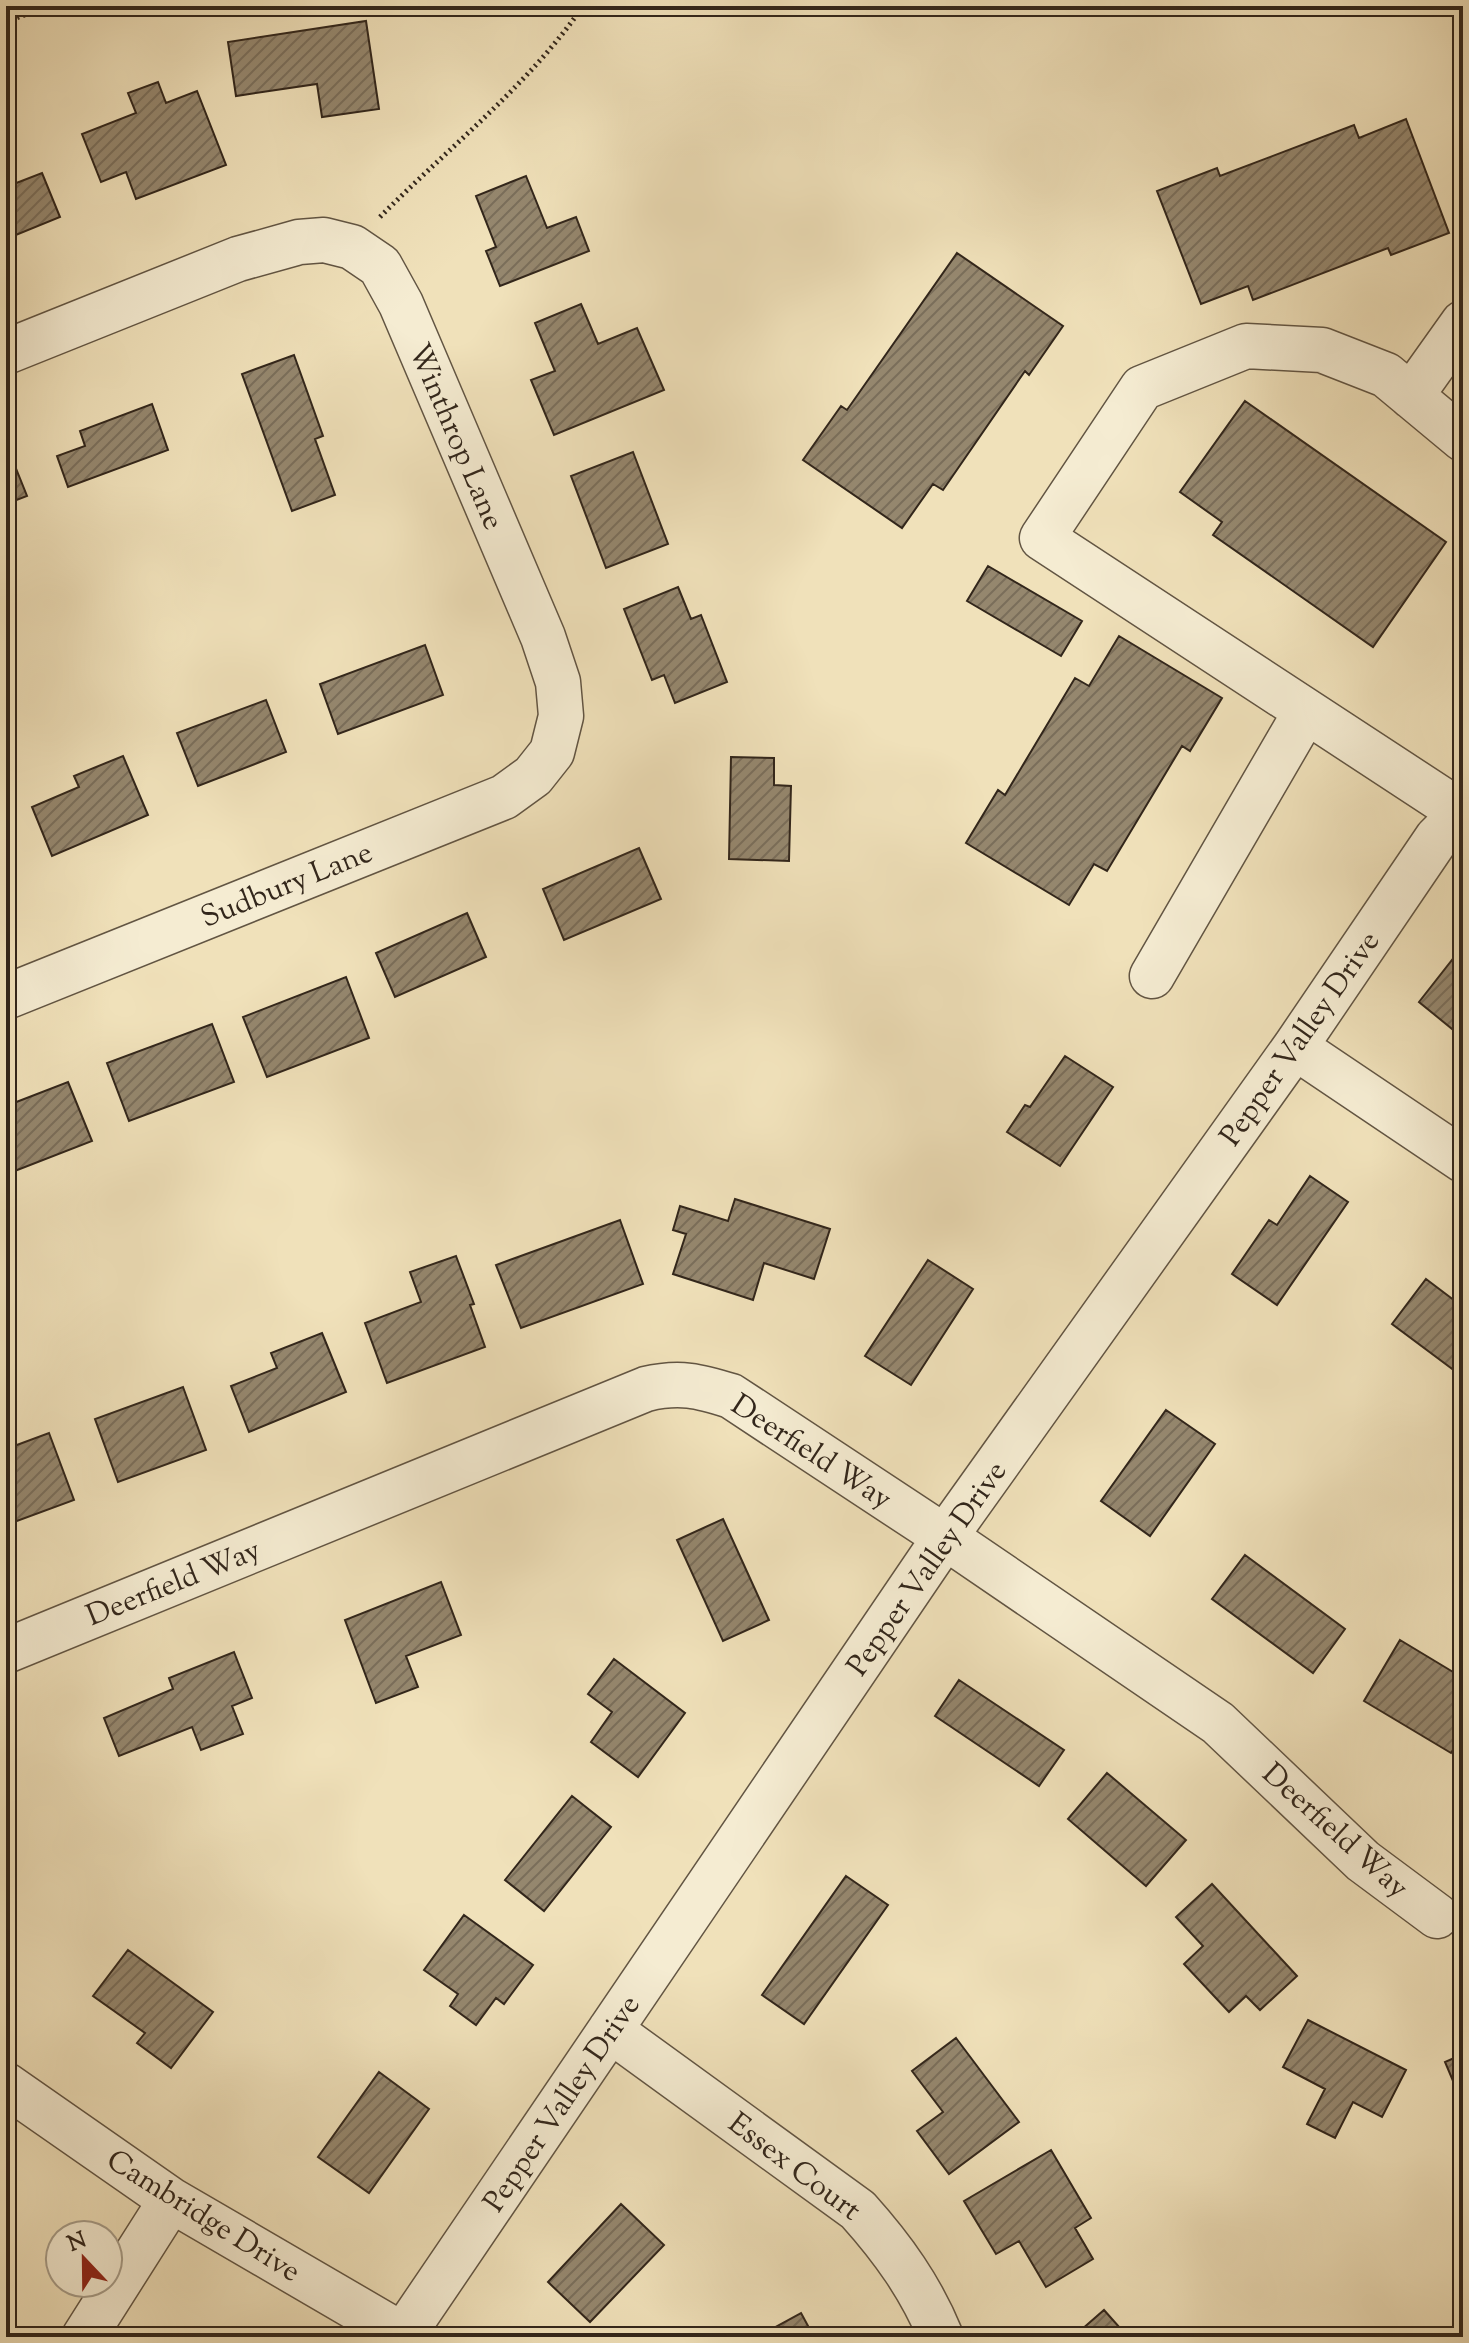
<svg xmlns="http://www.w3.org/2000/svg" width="1469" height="2343" font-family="'Sorts Mill Goudy',serif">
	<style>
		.building { fill: url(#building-hatch); stroke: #32261b; stroke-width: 2 }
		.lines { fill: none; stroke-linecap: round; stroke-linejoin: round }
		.minor-casing { stroke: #625543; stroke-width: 47 }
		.path { stroke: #32261b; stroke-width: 5; stroke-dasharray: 2 4; stroke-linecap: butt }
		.minor { stroke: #f5ecd2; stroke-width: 44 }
		.labels { text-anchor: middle; stroke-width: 8; stroke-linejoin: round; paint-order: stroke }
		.street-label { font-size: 30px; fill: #32261b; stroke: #f5ecd2 }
	</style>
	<defs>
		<pattern id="building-hatch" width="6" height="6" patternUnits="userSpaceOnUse" patternTransform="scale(2)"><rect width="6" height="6" fill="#95876e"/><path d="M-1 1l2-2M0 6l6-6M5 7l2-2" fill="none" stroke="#7a6e5a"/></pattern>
	</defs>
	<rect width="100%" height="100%" fill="#f0e1ba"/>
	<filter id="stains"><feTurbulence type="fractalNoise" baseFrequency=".0025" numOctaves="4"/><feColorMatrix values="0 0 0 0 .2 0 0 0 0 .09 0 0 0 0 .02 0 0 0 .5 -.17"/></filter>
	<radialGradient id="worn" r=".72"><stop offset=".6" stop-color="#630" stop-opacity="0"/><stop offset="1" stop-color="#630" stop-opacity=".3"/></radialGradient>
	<!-- building -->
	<path class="building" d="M 366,21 L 379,109 L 322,117 L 317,84 L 236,96 L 228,42 Z
		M 158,82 L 166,103 L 197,91 L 226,165 L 136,199 L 126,172 L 101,182 L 82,134 L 136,113 L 128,93 Z
		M 1406,119 L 1449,233 L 1391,255 L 1388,248 L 1253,300 L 1248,286 L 1201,304 L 1157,191 L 1217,168 L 1220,176 L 1354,125 L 1359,138 Z
		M 42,173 L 60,217 L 6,239 L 6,187 Z
		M 526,176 L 547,228 L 576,217 L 589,251 L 500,286 L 486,251 L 496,247 L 476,196 Z
		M 957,253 L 1063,326 L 1029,375 L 1025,371 L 943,490 L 933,484 L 902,528 L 803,460 L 841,406 L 847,410 Z
		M 581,304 L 598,344 L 637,328 L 664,390 L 554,435 L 531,380 L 555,371 L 535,323 Z
		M 294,355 L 323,436 L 315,439 L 335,495 L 292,511 L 242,374 Z
		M 1245,401 L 1446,542 L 1373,647 L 1213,535 L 1222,522 L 1180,492 Z
		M 152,404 L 168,450 L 68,487 L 57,456 L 85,446 L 80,431 Z
		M 633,452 L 668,544 L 606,568 L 571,476 Z
		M 11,456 L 27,496 L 6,504 L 6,458 Z
		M 988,566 L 1082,621 L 1061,656 L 967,601 Z
		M 678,587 L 691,619 L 701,615 L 727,682 L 675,703 L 664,675 L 652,680 L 624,609 Z
		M 1119,636 L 1222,698 L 1190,751 L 1182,746 L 1107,871 L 1094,864 L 1069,905 L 966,843 L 998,790 L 1005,795 L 1075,678 L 1089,686 Z
		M 425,645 L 443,695 L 338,734 L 320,684 Z
		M 266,700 L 286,752 L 198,786 L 177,733 Z
		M 123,756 L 148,815 L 52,856 L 32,807 L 79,787 L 74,776 Z
		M 731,757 L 774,758 L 774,785 L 791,786 L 789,861 L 729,859 Z
		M 639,848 L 661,899 L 564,940 L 543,889 Z
		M 467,913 L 486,957 L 395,997 L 376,953 Z
		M 1463,946 L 1463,1025 L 1457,1033 L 1419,1002 Z
		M 346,977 L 369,1038 L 267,1077 L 243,1017 Z
		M 212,1024 L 234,1082 L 129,1121 L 107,1063 Z
		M 1065,1056 L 1113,1087 L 1060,1166 L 1007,1132 L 1025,1105 L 1030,1107 Z
		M 68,1082 L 92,1141 L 7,1174 L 6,1106 Z
		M 1310,1176 L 1348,1202 L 1277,1305 L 1232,1274 L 1269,1220 L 1277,1225 Z
		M 735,1199 L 830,1229 L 814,1279 L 764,1263 L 753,1300 L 673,1274 L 686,1234 L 673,1230 L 680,1206 L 728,1221 Z
		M 620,1220 L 643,1284 L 521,1328 L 496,1265 Z
		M 456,1256 L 474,1304 L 470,1305 L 485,1347 L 387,1383 L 365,1323 L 421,1302 L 410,1272 Z
		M 928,1260 L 973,1289 L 911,1385 L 865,1356 Z
		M 1426,1279 L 1463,1307 L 1463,1377 L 1392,1324 Z
		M 322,1333 L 346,1392 L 249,1432 L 231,1386 L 277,1368 L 271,1353 Z
		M 183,1387 L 206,1450 L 118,1482 L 95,1419 Z
		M 1166,1410 L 1215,1444 L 1150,1536 L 1101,1501 Z
		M 49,1433 L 74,1500 L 6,1525 L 6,1449 Z
		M 723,1519 L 769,1620 L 723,1641 L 677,1540 Z
		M 1245,1555 L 1345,1629 L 1313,1673 L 1212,1599 Z
		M 441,1582 L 461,1635 L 406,1656 L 418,1687 L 376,1703 L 345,1620 Z
		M 1400,1640 L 1463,1678 L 1463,1734 L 1451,1753 L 1364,1701 Z
		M 234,1652 L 252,1698 L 232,1706 L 243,1734 L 201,1750 L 192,1727 L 119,1756 L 104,1718 L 173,1689 L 169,1678 Z
		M 614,1659 L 685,1713 L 638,1777 L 591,1742 L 612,1712 L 588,1694 Z
		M 959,1680 L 1064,1750 L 1039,1786 L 935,1716 Z
		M 1107,1773 L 1186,1840 L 1146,1886 L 1068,1819 Z
		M 572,1796 L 611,1827 L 544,1911 L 505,1880 Z
		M 846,1876 L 888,1905 L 804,2024 L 762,1995 Z
		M 1212,1884 L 1297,1976 L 1260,2010 L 1246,1996 L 1229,2012 L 1184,1964 L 1203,1946 L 1176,1917 Z
		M 464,1915 L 533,1965 L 504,2004 L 496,1998 L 476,2025 L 450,2006 L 458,1994 L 424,1970 Z
		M 128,1950 L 213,2012 L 171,2068 L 137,2043 L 145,2033 L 93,1996 Z
		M 1308,2020 L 1406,2070 L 1382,2117 L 1353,2102 L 1335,2138 L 1307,2124 L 1325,2089 L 1283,2067 Z
		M 956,2038 L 1019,2122 L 949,2174 L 917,2131 L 943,2112 L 912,2071 Z
		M 1463,2054 L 1463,2099 L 1461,2100 L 1445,2062 Z
		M 379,2072 L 429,2109 L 369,2193 L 318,2157 Z
		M 1051,2150 L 1091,2218 L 1075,2228 L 1093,2259 L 1046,2287 L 1019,2241 L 996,2254 L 964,2201 Z
		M 621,2204 L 664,2245 L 590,2322 L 548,2282 Z
		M 1104,2310 L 1128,2337 L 1073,2337 Z
		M 801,2313 L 814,2337 L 757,2337 Z"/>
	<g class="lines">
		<defs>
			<path id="minor" d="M 6,352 L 238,259 L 299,242 L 324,240 L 352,247 L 380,266 L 401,304 L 543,637 L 558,682 L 561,716 L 552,752 L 533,776 L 504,797 L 6,997
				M 1411,396 L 1463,323
				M 1462,813 L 1042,538 L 1142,388 L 1246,346 L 1322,350 L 1386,375 L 1463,439
				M 1152,976 L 1306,711
				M 1295,1047 L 1463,1160
				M 6,1651 L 646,1389 C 680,1381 699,1386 731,1396 L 945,1537 L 1218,1723 L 1363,1861 L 1437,1916
				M 610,2030 L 858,2210 C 893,2249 921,2288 941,2337
				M 6,2085 L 171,2200 L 406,2337
				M 403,2335 L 945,1537 L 1295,1047 L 1437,838 L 1463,812
				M 84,2337 L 171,2200"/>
		</defs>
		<!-- minor casing -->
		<use href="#minor" class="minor-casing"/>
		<!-- path -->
		<path class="path" d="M 6,22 L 48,6
			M 380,217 C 447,149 529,85 583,6"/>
		<!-- minor -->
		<use href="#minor" class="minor"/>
	</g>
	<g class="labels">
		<!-- street labels -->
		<g class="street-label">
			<text transform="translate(457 436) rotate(67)" y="10">Winthrop Lane</text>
			<text transform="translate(286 884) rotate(-22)" y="10">Sudbury Lane</text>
			<text transform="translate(1299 1038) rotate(-55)" y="10">Pepper Valley Drive</text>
			<text transform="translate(812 1451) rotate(33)" y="10">Deerfield Way</text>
			<text transform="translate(926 1568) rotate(-55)" y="10">Pepper Valley Drive</text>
			<text transform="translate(173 1582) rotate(-22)" y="10">Deerfield Way</text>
			<text transform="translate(1336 1830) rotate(42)" y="10">Deerfield Way</text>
			<text transform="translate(561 2103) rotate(-56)" y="10">Pepper Valley Drive</text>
			<text transform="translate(795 2166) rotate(37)" y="10">Essex Court</text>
			<text transform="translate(204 2215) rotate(32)" y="10">Cambridge Drive</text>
		</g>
	</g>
	<!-- margin -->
	<rect width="1469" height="2343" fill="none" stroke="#f0e1ba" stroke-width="32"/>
	<rect x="8" y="8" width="1453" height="2327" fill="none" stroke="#32261b" stroke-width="4"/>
	<rect x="16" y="16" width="1437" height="2311" fill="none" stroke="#32261b" stroke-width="2"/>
	<!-- north arrow -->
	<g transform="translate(84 2259) rotate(338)"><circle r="38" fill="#f5ecd2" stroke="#a79d89" stroke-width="2"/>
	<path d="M0-6L14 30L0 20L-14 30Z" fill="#8f2418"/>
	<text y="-12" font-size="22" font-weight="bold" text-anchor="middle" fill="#32261b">N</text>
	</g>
	<rect width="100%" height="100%" filter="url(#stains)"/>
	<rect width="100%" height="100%" fill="url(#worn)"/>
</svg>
